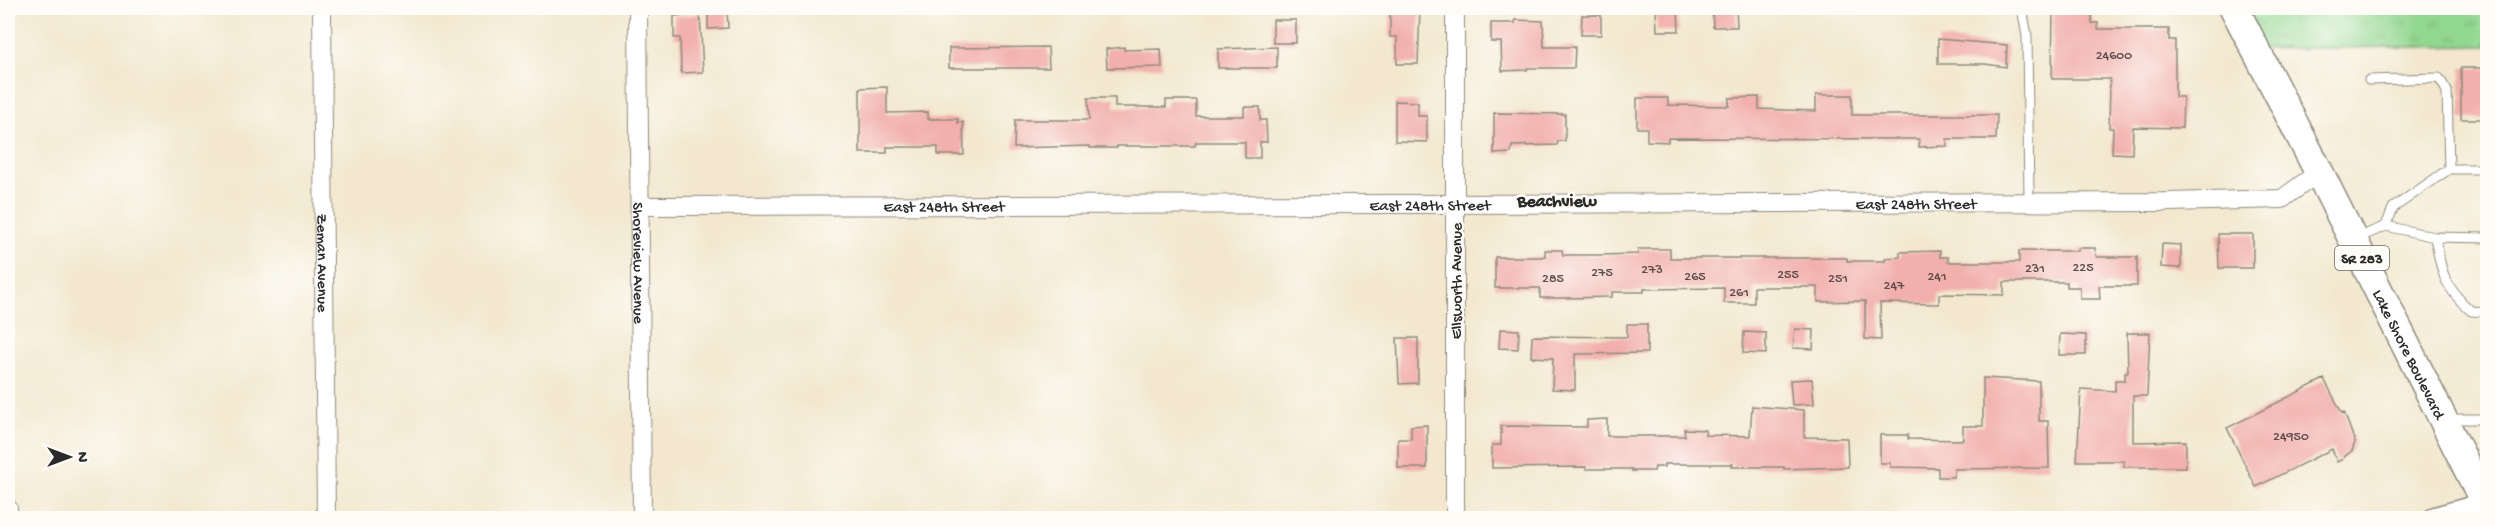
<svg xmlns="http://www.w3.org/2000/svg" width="2495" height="526" font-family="'Gochi Hand',sans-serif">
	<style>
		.park { fill: url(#park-tufts); stroke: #5e815e; stroke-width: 1.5 }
		.building { fill: #f2afab }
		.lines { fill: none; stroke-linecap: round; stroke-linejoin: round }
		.service-casing { stroke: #8f8a7d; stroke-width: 11 }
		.minor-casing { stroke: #8f8a7d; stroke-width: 20 }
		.tertiary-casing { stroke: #8f8a7d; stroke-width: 25 }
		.primary-casing { stroke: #8f8a7d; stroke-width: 31 }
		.service { stroke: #fff; stroke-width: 9 }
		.minor { stroke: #fff; stroke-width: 18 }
		.tertiary { stroke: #fff; stroke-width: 22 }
		.primary { stroke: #fff; stroke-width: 28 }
		.labels { text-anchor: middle; stroke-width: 5; stroke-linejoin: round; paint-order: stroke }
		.number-label { font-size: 14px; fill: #5d4c4b }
		.shield { fill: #fdfcf7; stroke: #6a6a68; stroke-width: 1.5 }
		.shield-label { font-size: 15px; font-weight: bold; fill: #2b2b2b }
		.street-label { font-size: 16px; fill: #2b2b2b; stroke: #fdfcf7 }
		.neighbourhood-label { font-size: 18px; font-weight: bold; fill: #2b2b2b; stroke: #fdfcf7 }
	</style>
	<defs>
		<pattern id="park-tufts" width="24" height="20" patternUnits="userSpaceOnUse" patternTransform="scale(1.5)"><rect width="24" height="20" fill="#92d790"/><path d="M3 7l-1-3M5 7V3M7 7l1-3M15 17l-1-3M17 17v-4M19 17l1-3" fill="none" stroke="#7eb97c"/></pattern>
	</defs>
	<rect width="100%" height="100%" fill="#fdfcf7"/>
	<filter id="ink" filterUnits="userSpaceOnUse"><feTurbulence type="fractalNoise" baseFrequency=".0167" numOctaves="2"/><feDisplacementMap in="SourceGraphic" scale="12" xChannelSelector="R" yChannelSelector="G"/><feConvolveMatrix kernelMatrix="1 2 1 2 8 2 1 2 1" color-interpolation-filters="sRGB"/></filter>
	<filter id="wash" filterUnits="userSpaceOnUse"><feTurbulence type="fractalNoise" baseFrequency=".008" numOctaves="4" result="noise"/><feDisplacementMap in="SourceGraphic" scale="24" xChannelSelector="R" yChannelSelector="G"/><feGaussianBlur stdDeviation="1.35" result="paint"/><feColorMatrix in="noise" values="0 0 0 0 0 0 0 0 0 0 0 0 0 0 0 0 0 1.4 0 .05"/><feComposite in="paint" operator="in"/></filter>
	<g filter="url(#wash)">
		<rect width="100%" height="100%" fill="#f3e8cf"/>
		<!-- park -->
		<path class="park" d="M 2234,8 L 2487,8 L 2487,46 L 2255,49 Z"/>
		<g id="blocks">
			<!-- building -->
			<path class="building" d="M 708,8 L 727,8 L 728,28 L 708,29 Z
				M 1390,8 L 1420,8 L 1418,64 L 1397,64 L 1397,37 L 1390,37 Z
				M 1712,8 L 1736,8 L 1737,27 L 1713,27 Z
				M 2070,8 L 2092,8 L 2092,23 L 2098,23 L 2098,29 L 2169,29 L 2169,40 L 2175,40 L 2175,97 L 2183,97 L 2182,128 L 2133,127 L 2132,154 L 2112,153 L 2113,128 L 2109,128 L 2110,79 L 2052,79 L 2053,9 L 2070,10 Z
				M 1656,9 L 1678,9 L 1679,31 L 1657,31 Z
				M 700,14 L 703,72 L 681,73 L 680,38 L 674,38 L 674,16 Z
				M 1582,15 L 1601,15 L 1601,35 L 1581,35 Z
				M 1273,20 L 1296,20 L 1296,43 L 1273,43 Z
				M 1515,20 L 1543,21 L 1544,47 L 1575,47 L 1574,68 L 1527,68 L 1527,70 L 1502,71 L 1501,42 L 1491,42 L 1491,23 L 1515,23 Z
				M 1938,39 L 2007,45 L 2006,67 L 1985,64 L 1938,64 Z
				M 1048,47 L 1049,68 L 949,68 L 949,48 Z
				M 1124,47 L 1124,50 L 1161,49 L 1162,67 L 1107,68 L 1106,49 Z
				M 1277,47 L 1277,68 L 1218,68 L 1218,49 Z
				M 2461,68 L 2487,68 L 2487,119 L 2461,119 Z
				M 887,87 L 887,113 L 928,112 L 928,119 L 958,119 L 958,123 L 963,122 L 964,155 L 938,155 L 938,147 L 887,147 L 887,153 L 860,153 L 860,88 Z
				M 1816,95 L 1852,95 L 1852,115 L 1997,115 L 1996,139 L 1947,139 L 1947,146 L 1919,147 L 1919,139 L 1668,138 L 1668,142 L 1647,141 L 1647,128 L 1637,128 L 1637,98 L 1668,98 L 1668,105 L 1729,106 L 1729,98 L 1759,97 L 1759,109 L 1816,111 Z
				M 1088,98 L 1115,98 L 1115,107 L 1166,107 L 1166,100 L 1196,100 L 1196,116 L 1244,116 L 1244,107 L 1260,107 L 1260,120 L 1266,120 L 1267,142 L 1260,142 L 1260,158 L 1245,158 L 1245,142 L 1196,142 L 1195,146 L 1117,146 L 1117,148 L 1090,148 L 1090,146 L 1014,148 L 1015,120 L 1089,120 Z
				M 1395,101 L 1418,102 L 1418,116 L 1427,116 L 1427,142 L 1395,141 Z
				M 1494,113 L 1565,114 L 1565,141 L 1558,141 L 1557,145 L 1512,146 L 1511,153 L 1494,154 Z
				M 2218,234 L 2253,234 L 2253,268 L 2219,268 Z
				M 2162,244 L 2181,245 L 2181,268 L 2161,267 Z
				M 2078,248 L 2095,248 L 2096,256 L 2098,257 L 2137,257 L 2137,286 L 2099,286 L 2100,299 L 2080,299 L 2080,287 L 2067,287 L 2067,282 L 2004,282 L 2004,295 L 1939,294 L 1939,304 L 1880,303 L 1881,340 L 1865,339 L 1865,301 L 1818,302 L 1818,287 L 1754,287 L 1754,303 L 1724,303 L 1724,288 L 1644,289 L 1644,292 L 1612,292 L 1612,297 L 1566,298 L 1540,298 L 1540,288 L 1495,288 L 1495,257 L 1541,257 L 1545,256 L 1545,250 L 1562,250 L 1563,255 L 1597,255 L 1638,254 L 1638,249 L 1670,249 L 1670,258 L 1847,258 L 1847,261 L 1885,261 L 1885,258 L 1900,257 L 1900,252 L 1940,251 L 1940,257 L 1948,257 L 1948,262 L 2019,262 L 2019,251 L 2078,251 Z
				M 1627,324 L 1647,324 L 1647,353 L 1575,354 L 1575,390 L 1552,389 L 1553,358 L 1531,357 L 1532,336 L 1627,337 Z
				M 1500,329 L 1519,330 L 1518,349 L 1499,348 Z
				M 1795,329 L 1814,330 L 1813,349 L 1793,348 Z
				M 1744,332 L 1766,333 L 1766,354 L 1743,353 Z
				M 2127,333 L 2150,333 L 2147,396 L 2133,396 L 2133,442 L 2186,441 L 2186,467 L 2124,467 L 2124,461 L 2077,461 L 2081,389 L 2115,391 L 2115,380 L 2125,380 L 2125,372 L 2128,372 Z
				M 2060,334 L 2086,335 L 2086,355 L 2059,355 Z
				M 1397,338 L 1418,338 L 1418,383 L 1399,384 Z
				M 1983,378 L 2039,381 L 2039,421 L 2048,421 L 2049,468 L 1954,469 L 1954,477 L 1938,477 L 1938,468 L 1890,467 L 1890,463 L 1880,463 L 1880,435 L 1908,435 L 1908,439 L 1963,440 L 1963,426 L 1983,426 Z
				M 1812,379 L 1814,404 L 1792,405 L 1790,380 Z
				M 2324,379 L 2342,413 L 2344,412 L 2355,442 L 2352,451 L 2337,462 L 2332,449 L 2256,487 L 2227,428 Z
				M 1752,406 L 1804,410 L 1804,437 L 1847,438 L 1848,467 L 1784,469 L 1784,467 L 1732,467 L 1733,464 L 1664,464 L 1664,467 L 1655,467 L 1654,471 L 1632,471 L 1632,469 L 1586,469 L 1586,467 L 1492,468 L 1492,445 L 1501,445 L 1501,426 L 1587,427 L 1587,420 L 1607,419 L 1607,436 L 1685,436 L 1684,429 L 1705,430 L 1705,435 L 1750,436 Z
				M 1427,425 L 1427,468 L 1398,468 L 1398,439 L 1411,439 L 1411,426 Z"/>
		</g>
	</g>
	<g filter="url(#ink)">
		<use href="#blocks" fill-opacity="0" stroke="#8f8a7d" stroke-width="1.5"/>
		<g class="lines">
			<defs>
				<path id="service" d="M 2022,8 L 2027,36 L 2029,202
					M 2369,80 L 2439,78 L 2447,91 L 2449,169
					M 2386,226 L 2393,208 L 2449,169 L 2488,169
					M 2435,237 C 2441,272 2444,287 2471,311 L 2488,312
					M 2355,239 L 2386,226 L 2435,237 L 2488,238
					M 2448,419 L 2488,419"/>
				<g id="minor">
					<path id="s1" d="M 322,8 L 326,518"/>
					<path id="s2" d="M 638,8 L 642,518"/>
					<path d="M 1455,8 L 1455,518"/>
					<path id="s3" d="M 640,206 L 2170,202 L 2282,199 L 2319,172"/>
					<path d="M 8,508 L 8,518"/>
				</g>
				<path id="tertiary" d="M 2435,518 L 2485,504"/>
				<g id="primary">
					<path id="s4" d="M 2234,8 L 2319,172 L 2488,509"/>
				</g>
			</defs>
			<!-- service casing -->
			<use href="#service" class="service-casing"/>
			<!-- minor casing -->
			<use href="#minor" class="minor-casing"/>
			<!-- tertiary casing -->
			<use href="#tertiary" class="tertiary-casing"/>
			<!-- primary casing -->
			<use href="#primary" class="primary-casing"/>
			<!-- service -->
			<use href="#service" class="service"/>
			<!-- minor -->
			<use href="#minor" class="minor"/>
			<!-- tertiary -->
			<use href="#tertiary" class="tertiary"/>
			<!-- primary -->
			<use href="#primary" class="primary"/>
		</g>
	</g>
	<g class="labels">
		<!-- number labels -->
		<g class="number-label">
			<text x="2114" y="59">24600</text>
			<text x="2083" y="271">225</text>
			<text x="2035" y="272">231</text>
			<text x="1652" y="273">273</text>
			<text x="1602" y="276">275</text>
			<text x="1788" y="278">255</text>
			<text x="1695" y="280">265</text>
			<text x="1937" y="280">241</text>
			<text x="1553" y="282">285</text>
			<text x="1838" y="282">251</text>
			<text x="1894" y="289">247</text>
			<text x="1739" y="296">261</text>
			<text x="2291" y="440">24950</text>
		</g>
		<!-- shield labels -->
		<rect class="shield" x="2335" y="246" width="54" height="24" rx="4.5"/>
		<g class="shield-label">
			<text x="2362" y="263">SR 283</text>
		</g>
		<!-- street labels -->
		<g class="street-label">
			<text dy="6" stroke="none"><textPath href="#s3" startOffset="1276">East 248th Street</textPath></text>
			<text dy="6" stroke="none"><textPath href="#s3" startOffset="304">East 248th Street</textPath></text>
			<text dy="6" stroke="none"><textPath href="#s3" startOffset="790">East 248th Street</textPath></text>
			<text dy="6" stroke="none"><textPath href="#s1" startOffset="255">Zeman Avenue</textPath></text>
			<text dy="6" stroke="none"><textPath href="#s2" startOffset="255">Shoreview Avenue</textPath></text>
			<text transform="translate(1455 281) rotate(-90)" y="6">Ellsworth Avenue</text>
			<text dy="6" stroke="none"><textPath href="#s4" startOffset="388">Lake Shore Boulevard</textPath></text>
		</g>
		<!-- neighbourhood labels -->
		<g class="neighbourhood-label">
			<text x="1557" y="206">Beachview</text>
		</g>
	</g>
	<!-- margin -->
	<rect width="2495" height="526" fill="none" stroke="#fdfcf7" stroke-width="30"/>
	<!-- north arrow -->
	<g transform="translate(69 457) rotate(90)" stroke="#fdfcf7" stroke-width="4.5" paint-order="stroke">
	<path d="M0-4.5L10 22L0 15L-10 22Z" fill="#2b2b2b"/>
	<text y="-9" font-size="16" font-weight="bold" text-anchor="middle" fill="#2b2b2b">N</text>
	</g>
</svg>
